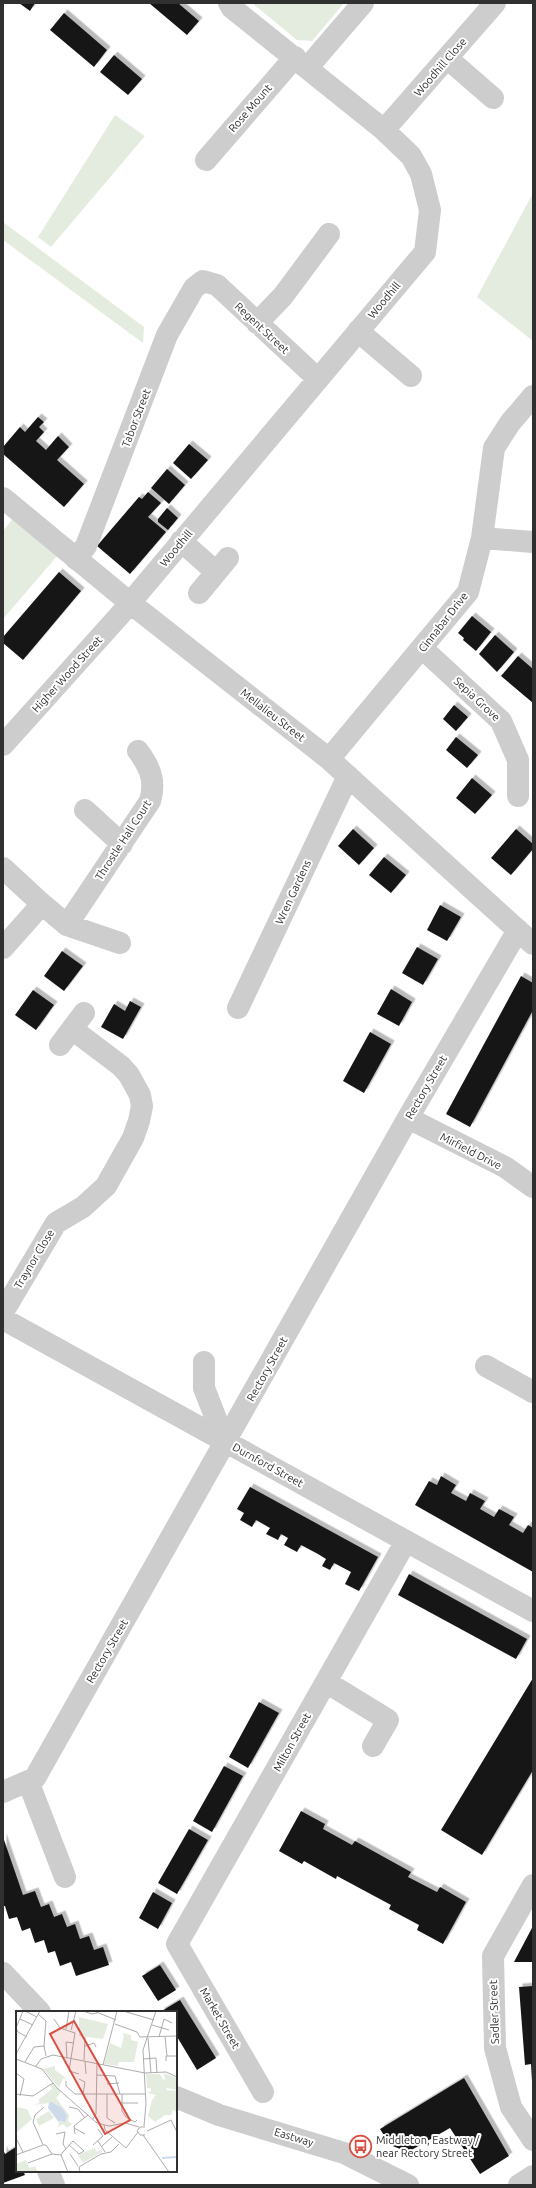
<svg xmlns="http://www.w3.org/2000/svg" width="536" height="2188" font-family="Ubuntu,sans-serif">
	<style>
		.green { fill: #e4ece0 }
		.building { fill: #171717; filter: url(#shadow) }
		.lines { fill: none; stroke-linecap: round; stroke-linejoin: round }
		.minor { stroke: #cdcdcd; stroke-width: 22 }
		.labels { text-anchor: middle; stroke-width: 4; stroke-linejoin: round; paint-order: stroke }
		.street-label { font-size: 11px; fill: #303030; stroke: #fff }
		.poi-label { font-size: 11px; fill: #303030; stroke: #fff; text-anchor: start }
		.inset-river { fill: none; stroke: #cedaea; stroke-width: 2 }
		.inset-road { fill: none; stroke: #acacac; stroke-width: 1 }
		.view { fill: #d94f41; fill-opacity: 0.15; stroke: #d94f41; stroke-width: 2 }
		.inset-edge { fill: none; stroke: #303030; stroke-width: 2 }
	</style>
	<defs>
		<filter id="shadow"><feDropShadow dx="3.5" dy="-3.5" stdDeviation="0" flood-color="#0004"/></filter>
	</defs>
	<rect width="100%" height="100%" fill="#fff"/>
	<!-- green -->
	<path class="green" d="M 252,3 L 344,3 L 312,41 L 297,40 Z
		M 115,115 L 145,136 L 51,247 L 38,237 Z
		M 533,193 L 533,341 L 477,297 Z
		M 3,222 L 144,327 L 143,343 L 3,240 Z
		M 14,517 L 58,555 L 3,619 L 3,531 Z"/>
	<!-- building -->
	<path class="building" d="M 19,3 L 35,3 L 30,11 Z
		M 149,3 L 178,3 L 199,21 L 187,35 Z
		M 64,13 L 107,50 L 94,67 L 50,30 Z
		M 114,55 L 142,79 L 128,95 L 100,72 Z
		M 38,417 L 44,422 L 39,427 L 44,432 L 36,441 L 46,450 L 58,436 L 69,447 L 57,460 L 84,484 L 64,507 L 3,454 L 3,447 L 20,427 L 25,432 Z
		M 189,444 L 208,460 L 191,479 L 173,463 Z
		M 167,469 L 185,485 L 169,504 L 151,488 Z
		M 148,492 L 161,503 L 148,517 L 166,532 L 130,574 L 97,546 L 139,497 L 142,499 Z
		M 167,508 L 178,518 L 168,530 L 158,522 L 158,519 Z
		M 59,572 L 81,591 L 23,660 L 3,643 L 3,637 Z
		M 472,616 L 491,632 L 476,651 L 463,640 L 464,638 L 458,633 Z
		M 495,635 L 514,652 L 497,672 L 479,654 Z
		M 518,656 L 533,669 L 533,703 L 501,676 Z
		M 454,705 L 468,717 L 456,731 L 443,719 Z
		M 456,737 L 478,755 L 467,768 L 446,750 Z
		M 472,778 L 492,795 L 475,814 L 456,798 Z
		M 353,829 L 374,848 L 359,865 L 338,846 Z
		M 516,829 L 533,844 L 533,849 L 511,875 L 491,858 Z
		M 384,857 L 406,875 L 391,893 L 369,875 Z
		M 440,905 L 461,917 L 447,941 L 427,930 Z
		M 417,947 L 438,959 L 423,985 L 402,973 Z
		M 62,951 L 83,966 L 64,991 L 44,976 Z
		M 521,976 L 533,983 L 533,1010 L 470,1127 L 446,1114 Z
		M 391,989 L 412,1002 L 399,1026 L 377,1014 Z
		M 33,990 L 54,1005 L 36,1030 L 15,1015 Z
		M 130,1001 L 141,1007 L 123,1039 L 101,1027 L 114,1004 L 125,1011 Z
		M 370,1032 L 391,1044 L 364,1093 L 343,1081 Z
		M 441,1476 L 456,1485 L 451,1493 L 466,1501 L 470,1493 L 485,1501 L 480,1509 L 494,1517 L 499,1509 L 514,1517 L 509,1525 L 523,1533 L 528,1525 L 533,1528 L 533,1572 L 415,1505 L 429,1481 L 437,1485 Z
		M 250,1487 L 378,1557 L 359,1591 L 345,1584 L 351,1572 L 334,1563 L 330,1570 L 322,1566 L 326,1559 L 318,1554 L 301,1545 L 297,1552 L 284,1545 L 288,1538 L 281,1534 L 278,1540 L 266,1534 L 270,1528 L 256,1520 L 252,1527 L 240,1520 L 244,1513 L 237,1509 Z
		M 409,1574 L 527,1639 L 516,1659 L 398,1595 Z
		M 533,1678 L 533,1770 L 482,1855 L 441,1830 Z
		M 259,1702 L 279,1713 L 248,1768 L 229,1757 Z
		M 224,1766 L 243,1776 L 212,1832 L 193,1821 Z
		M 301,1811 L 325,1824 L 323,1829 L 352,1845 L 355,1841 L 411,1872 L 408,1877 L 437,1892 L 440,1887 L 466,1902 L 443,1944 L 417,1930 L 419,1925 L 389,1909 L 391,1905 L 337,1876 L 336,1879 L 304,1861 L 302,1864 L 279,1851 Z
		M 189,1829 L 208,1840 L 177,1894 L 158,1883 Z
		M 3,1837 L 23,1895 L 35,1891 L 41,1907 L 49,1904 L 54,1917 L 62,1914 L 67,1927 L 75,1924 L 80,1939 L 89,1936 L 94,1950 L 103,1947 L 109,1965 L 76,1976 L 71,1962 L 60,1966 L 55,1951 L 48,1953 L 44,1940 L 35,1943 L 30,1928 L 22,1931 L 17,1917 L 9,1919 L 5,1906 L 3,1906 Z
		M 153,1892 L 172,1903 L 158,1929 L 139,1918 Z
		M 533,1926 L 533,1962 L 514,1962 Z
		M 160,1965 L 176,1990 L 158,2001 L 142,1976 Z
		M 533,1986 L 533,2081 L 532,2081 L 531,2064 L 525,2065 L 519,1987 Z
		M 180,2000 L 216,2058 L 197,2070 L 176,2035 L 176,2012 L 160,2012 Z
		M 464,2078 L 509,2156 L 480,2174 L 450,2128 L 408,2152 L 390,2145 L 380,2129 Z
		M 16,2147 L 17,2171 L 23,2171 L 25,2175 L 3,2183 L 3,2149 L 5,2154 Z"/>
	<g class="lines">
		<!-- minor -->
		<path class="minor" d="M 447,58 L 493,98
			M 308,67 L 363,3
			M 384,130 L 495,3
			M 206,160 L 295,57
			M 257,323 L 283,296 L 329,234
			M 358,331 L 411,376
			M 3,498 L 129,602 L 329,759 L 533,944
			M 482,538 L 533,542
			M 181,541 L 216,572
			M 76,559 L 86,546 L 167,335 L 194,288 L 203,281 L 217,285 L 318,379
			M 199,593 L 228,558
			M 423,649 L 501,721 L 518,760 L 518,796
			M 3,745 L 119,616 L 425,252 L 430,210 L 421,174 L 411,156 L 384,130 L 232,8 L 229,3
			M 329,759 L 468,592 L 482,538 L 494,448 L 510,423 L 533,396
			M 85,810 L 122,844
			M 3,868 L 42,904 L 67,925 L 120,943
			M 67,925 L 150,801 C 156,781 150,767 138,751
			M 3,948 L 42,904
			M 238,1008 L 348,776
			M 60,1045 L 84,1013
			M 408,1118 L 505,1167 L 533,1187
			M 3,1312 L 56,1223 L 83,1207 L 106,1186 L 133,1138 L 139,1121 L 142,1106 L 140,1095 L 129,1075 L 121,1066 L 72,1029
			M 3,1319 L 533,1611
			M 204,1362 L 204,1388 L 225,1442
			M 486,1366 L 533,1392
			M 326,1682 L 388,1720 L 373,1746
			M 28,1781 L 65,1877
			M 3,1792 L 35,1778 L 408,1118 L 518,930
			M 533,1885 L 493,1956 L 495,2048 L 511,2107 L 533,2140
			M 3,1973 L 40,2012
			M 263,2092 L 177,1944 L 406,1541
			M 176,2097 L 219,2115 L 344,2153 L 408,2185
			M 48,2171 L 54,2185
			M 519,2185 L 533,2176"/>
	</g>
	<!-- icons -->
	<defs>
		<symbol id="bus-ring" viewBox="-11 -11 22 22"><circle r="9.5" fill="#fff" stroke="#d94f41" stroke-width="1.5"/><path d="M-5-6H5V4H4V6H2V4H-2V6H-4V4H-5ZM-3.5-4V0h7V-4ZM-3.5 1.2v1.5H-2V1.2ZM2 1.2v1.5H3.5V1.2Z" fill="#d94f41"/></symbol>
	</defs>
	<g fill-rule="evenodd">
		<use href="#bus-ring" x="348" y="2134" width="25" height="25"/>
	</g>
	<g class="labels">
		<!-- street labels -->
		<g class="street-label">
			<text transform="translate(440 67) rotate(-49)" y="4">Woodhill Close</text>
			<text transform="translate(250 108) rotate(-49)" y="4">Rose Mount</text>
			<text transform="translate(384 300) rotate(-50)" y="4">Woodhill</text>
			<text transform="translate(262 328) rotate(43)" y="4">Regent Street</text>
			<text transform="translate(136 418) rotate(-69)" y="4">Tabor Street</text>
			<text transform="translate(176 548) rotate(-50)" y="4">Woodhill</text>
			<text transform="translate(443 622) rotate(-52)" y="4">Cinnabar Drive</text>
			<text transform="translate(67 674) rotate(-48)" y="4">Higher Wood Street</text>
			<text transform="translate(477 699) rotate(43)" y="4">Sepia Grove</text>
			<text transform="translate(273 715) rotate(38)" y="4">Mellalieu Street</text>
			<text transform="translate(123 840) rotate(-57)" y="4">Throstle Hall Court</text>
			<text transform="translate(293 892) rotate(-65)" y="4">Wren Gardens</text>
			<text transform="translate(426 1087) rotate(-60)" y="4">Rectory Street</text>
			<text transform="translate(471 1151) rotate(27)" y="4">Mirfield Drive</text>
			<text transform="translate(34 1259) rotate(-59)" y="4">Traynor Close</text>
			<text transform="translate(267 1369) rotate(-61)" y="4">Rectory Street</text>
			<text transform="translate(268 1465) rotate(29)" y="4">Durnford Street</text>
			<text transform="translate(107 1651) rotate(-60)" y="4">Rectory Street</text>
			<text transform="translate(292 1742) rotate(-61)" y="4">Milton Street</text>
			<text transform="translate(494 2012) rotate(-92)" y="4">Sadler Street</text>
			<text transform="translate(220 2018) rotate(60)" y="4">Market Street</text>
			<text transform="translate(294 2137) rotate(17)" y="4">Eastway</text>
		</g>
		<!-- poi labels -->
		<g class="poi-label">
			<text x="376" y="2144">Middleton, Eastway /<tspan x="376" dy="13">near Rectory Street</tspan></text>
		</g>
	</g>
	<!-- overview -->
	<g transform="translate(16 2011)">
		<rect width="161" height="161" fill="#fff"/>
		<path d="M 63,6 L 92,13 L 87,28 L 63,25 ZM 106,22 L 115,24 L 115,29 L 122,31 L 118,51 L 103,51 L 102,55 L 88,53 L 94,32 L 105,37 L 108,25 ZM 39,55 L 39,59 L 50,67 L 47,68 L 43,77 L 27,58 ZM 148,62 L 161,67 L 161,79 L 151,77 L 150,79 L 161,80 L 161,101 L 155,98 L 157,100 L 155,104 L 149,104 L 139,111 L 132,105 L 136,89 L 140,84 L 131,82 L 135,80 L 135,77 L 131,77 L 130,63 L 144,63 L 147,69 L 149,68 ZM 37,73 L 45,81 L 40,87 L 53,104 L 52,110 L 56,113 L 51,117 L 47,113 L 39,118 L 43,114 L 42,110 L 47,111 L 33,92 L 17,94 L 23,92 L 23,88 L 36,78 L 34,75 ZM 0,96 L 11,98 L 16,108 L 0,122 ZM 33,100 L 38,107 L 23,115 L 20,108 ZM 79,137 L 81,141 L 86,138 L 86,141 L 67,152 L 62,144 ZM 10,149 L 13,157 L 19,155 L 22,161 L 0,161 L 0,153 Z" fill="#e4ece0"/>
		<path d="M 36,91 L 46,97 L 51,105 L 49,111 L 42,110 L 32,97 L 33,92 Z" fill="#cedaea"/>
		<path class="inset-river" d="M 146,147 L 161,146"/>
		<path class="inset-road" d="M 7,0 L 0,17 L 2,21 L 11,26M 9,0 L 21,6M 67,0 L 76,3 L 81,2M 78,0 L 100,9M 107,0 L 138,9M 22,3 L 30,10 L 28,35 L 30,45M 4,8 L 17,14M 38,8 L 44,17 L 59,22 L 53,60 L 63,63M 99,13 L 121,21 L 124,26 L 161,25M 136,14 L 153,19M 50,18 L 53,0M 55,19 L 60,0M 143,26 L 148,8 L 156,12M 149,26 L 151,45M 132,27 L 135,62M 69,35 L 78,32 L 80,36M 0,43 L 24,0M 51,47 L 50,31 L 58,32M 0,48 L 26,58 L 41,77 L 81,112 L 93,115 L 109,112 L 123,116M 127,48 L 140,47 L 141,62M 68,49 L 69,26M 69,50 L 70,63M 150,50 L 150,45 L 161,45M 9,51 L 18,36 L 28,35M 87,54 L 101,0M 20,55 L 25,48 L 37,44 L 129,62 L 150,61 L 161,66M 0,62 L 8,68 L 4,85M 81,64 L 99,65 L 104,83M 63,68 L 69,71 L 67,83M 50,70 L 50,75 L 59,83 L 130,83M 91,73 L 103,72M 0,83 L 17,85 L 37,72M 91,83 L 91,107 L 99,112M 106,83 L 106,100 L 110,106 L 119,111 L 121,109M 106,92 L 122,92M 53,96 L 62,98 L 69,107M 19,104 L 17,111 L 27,134M 19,104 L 28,96M 77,108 L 80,103 L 81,52M 88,114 L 89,119 L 110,137 L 122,121M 128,115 L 130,93 L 127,39 L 140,0M 58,117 L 69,123M 131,120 L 155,109 L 161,121M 40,123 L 49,121 L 47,133 L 50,138M 59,123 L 58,115 L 72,104M 127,124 L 153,161M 129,124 L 124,124 L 121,120 L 124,116 L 129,116M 1,129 L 7,141M 82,130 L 89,141M 27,134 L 30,134 L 36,143 L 45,144M 77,134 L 87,125 L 82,118M 86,135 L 96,126M 54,143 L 62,155M 0,144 L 27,134M 45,144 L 47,141 L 57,130 L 68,140 L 63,143 L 53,134M 45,144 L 52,161M 12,152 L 36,143M 64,161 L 63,156 L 85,143 L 95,141 L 103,133"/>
		<path class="view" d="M 58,10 L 114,109 L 89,123 L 34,23 Z"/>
		<rect width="161" height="161" class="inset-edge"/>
	</g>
	<!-- border -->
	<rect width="536" height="2188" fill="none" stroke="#303030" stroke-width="8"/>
</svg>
